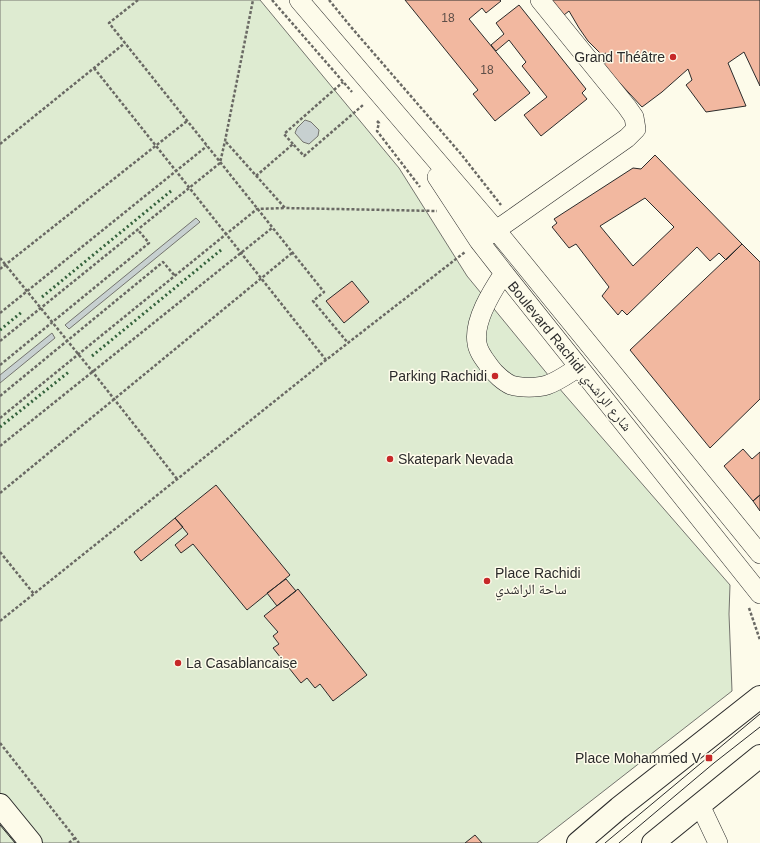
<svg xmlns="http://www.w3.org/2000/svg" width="760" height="843" font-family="Helvetica,'Noto Naskh Arabic',sans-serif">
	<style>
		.green { fill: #deebd1; stroke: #74746e }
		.water { fill: #c7d0d0; stroke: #74746e }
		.building { fill: #f2b8a0; stroke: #2b2b2b; fill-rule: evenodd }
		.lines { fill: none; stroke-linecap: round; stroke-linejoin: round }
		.minor-casing { stroke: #2b2b2b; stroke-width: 20 }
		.major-casing { stroke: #2b2b2b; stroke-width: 24 }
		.path { stroke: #6a6964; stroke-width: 2.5; stroke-dasharray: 3 2; stroke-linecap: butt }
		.minor { stroke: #fdfbea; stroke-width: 19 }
		.major { stroke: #fdfbea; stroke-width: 22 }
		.tram { stroke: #2b2b2b; stroke-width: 1 }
		.hedge { stroke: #34623c; stroke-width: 3; stroke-dasharray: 2 3; stroke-linecap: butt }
		.poi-dot { fill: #c62828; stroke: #fdfbea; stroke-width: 1.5 }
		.labels { text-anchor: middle; stroke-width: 3; stroke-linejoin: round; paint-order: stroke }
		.number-label { font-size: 12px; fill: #5d4e48 }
		.poi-label { font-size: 14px; fill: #2b2b2b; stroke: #fdfbea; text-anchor: end }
		.street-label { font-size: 14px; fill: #2b2b2b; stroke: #fdfbea }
	</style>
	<rect width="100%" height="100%" fill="#fdfbea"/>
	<!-- green -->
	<path class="green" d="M 0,0 L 260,0 L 399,168 L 467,276 L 558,387 L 730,585 L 729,614 L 732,691 L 537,843 L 0,843 Z"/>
	<!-- water -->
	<path class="water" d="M 305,120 L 311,122 L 319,130 L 318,136 L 309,144 L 303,142 L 295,133 L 297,128 Z
		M 196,218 L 200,222 L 69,329 L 65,325 Z
		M 52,333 L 55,338 L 0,383 L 0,375 Z"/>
	<!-- building -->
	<path class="building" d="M 405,0 L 500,0 L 501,1 L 486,13 L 482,8 L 469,19 L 530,93 L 495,121 L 473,94 L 478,90 Z
		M 551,0 L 760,0 L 760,86 L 744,52 L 728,63 L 746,106 L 706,112 L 686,85 L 692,80 L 688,69 L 662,92 L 642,107 L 603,65 L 611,58 L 606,53 L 602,55 L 588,41 L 579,28 L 569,11 L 564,15 Z
		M 519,5 L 586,89 L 582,93 L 587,99 L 541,136 L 524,115 L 547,97 L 522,66 L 526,62 L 509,40 L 496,51 L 491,45 L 504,34 L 496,23 Z
		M 655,155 L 742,244 L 726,260 L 719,253 L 710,261 L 697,247 L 627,315 L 622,310 L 618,315 L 602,296 L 609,287 L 576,244 L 569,248 L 552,227 L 557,223 L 554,219 L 633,168 L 641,169 ZM 645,198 L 674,227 L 633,266 L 600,226 Z
		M 742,244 L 760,262 L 760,399 L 710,448 L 630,350 Z
		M 352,281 L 369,302 L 344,323 L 326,301 Z
		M 743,449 L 752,459 L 760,452 L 760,495 L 753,501 L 724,466 Z
		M 216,485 L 290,575 L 247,610 L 193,544 L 181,553 L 175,545 L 188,534 L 175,518 Z
		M 760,495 L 760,511 L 753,501 Z
		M 175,518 L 183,527 L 141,561 L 134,552 Z
		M 286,579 L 296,591 L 277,606 L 267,593 Z
		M 298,589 L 367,675 L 333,701 L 320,684 L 315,688 L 307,678 L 301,683 L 273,648 L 279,644 L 273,636 L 278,632 L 264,616 Z
		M 475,835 L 482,843 L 465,843 Z"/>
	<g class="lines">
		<defs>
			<path id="minor" d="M 299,0 L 496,230 L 760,554
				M 437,177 L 479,241 L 504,273 L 760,594
				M 486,237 L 512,219 L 627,138 L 636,129 L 634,117 L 627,107 L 540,0
				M 504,273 C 492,291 473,321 477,343 C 478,352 485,360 490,367 C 494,373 504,382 511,385 C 520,388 538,388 547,385 C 559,381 569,373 579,367
				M 700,805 L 718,843"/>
			<path id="major" d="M 0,805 L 31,843
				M 578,843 L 619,808 L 760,697
				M 653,843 L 760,756"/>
		</defs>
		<!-- minor casing -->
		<use href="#minor" class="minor-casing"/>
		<!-- major casing -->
		<use href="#major" class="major-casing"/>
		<!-- path -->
		<path class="path" d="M 138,0 L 109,23 L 324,292 L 313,301 L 348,343
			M 272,0 L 352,92
			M 329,0 L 351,27 L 461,154 L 501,205
			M 94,68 L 176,171 L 326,360
			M 377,121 L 379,123 L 377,131 L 420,187
			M 226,142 L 285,208 L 437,211
			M 0,144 L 125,43
			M 293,144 L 284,134 L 343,82
			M 256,176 L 293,144 L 304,156 L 363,105
			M 0,258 L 92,371 L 177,479
			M 0,269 L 187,121
			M 0,313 L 207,146
			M 0,341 L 220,163 L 225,141 L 253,0
			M 0,365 L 149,243 L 138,230
			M 0,396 L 163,262 L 175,276
			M 0,418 L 257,209 L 285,208
			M 0,446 L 272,228
			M 0,493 L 292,253
			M 0,552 L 34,594
			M 749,608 L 760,640
			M 0,621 L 326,360 L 465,252
			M 0,743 L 79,843
			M 69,843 L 75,838"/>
		<!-- minor -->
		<use href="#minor" class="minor"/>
		<!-- major -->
		<use href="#major" class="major"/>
		<!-- tram -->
		<path class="tram" d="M 0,825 L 15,843
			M 605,843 L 760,714
			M 619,843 L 714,763 L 760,727"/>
		<!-- hedge -->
		<path class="hedge" d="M 42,297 L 171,191
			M 0,330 L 23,311
			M 92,356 L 221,250
			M 0,427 L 70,371"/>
	</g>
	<!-- markers -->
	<g class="poi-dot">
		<circle cx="673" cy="57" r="4"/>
		<circle cx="495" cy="376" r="4"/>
		<circle cx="390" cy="459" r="4"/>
		<circle cx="487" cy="581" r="4"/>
		<circle cx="178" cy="663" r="4"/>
		<rect x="705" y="754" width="8" height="8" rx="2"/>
	</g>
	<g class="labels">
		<!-- number labels -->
		<g class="number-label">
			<text x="448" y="22">18</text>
			<text x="487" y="74">18</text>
		</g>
		<!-- poi labels -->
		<g class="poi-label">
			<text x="665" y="62">Grand Théâtre</text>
			<text x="487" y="381">Parking Rachidi</text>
			<text x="398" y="464" text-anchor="start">Skatepark Nevada</text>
			<text x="495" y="578" text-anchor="start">Place Rachidi<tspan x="495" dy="16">ساحة الراشدي</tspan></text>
			<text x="186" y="668" text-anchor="start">La Casablancaise</text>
			<text x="701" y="763">Place Mohammed V</text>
		</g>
		<!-- street labels -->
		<g class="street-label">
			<text transform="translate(570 356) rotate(51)" y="5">Boulevard Rachidi شارع الراشدي</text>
		</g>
	</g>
</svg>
